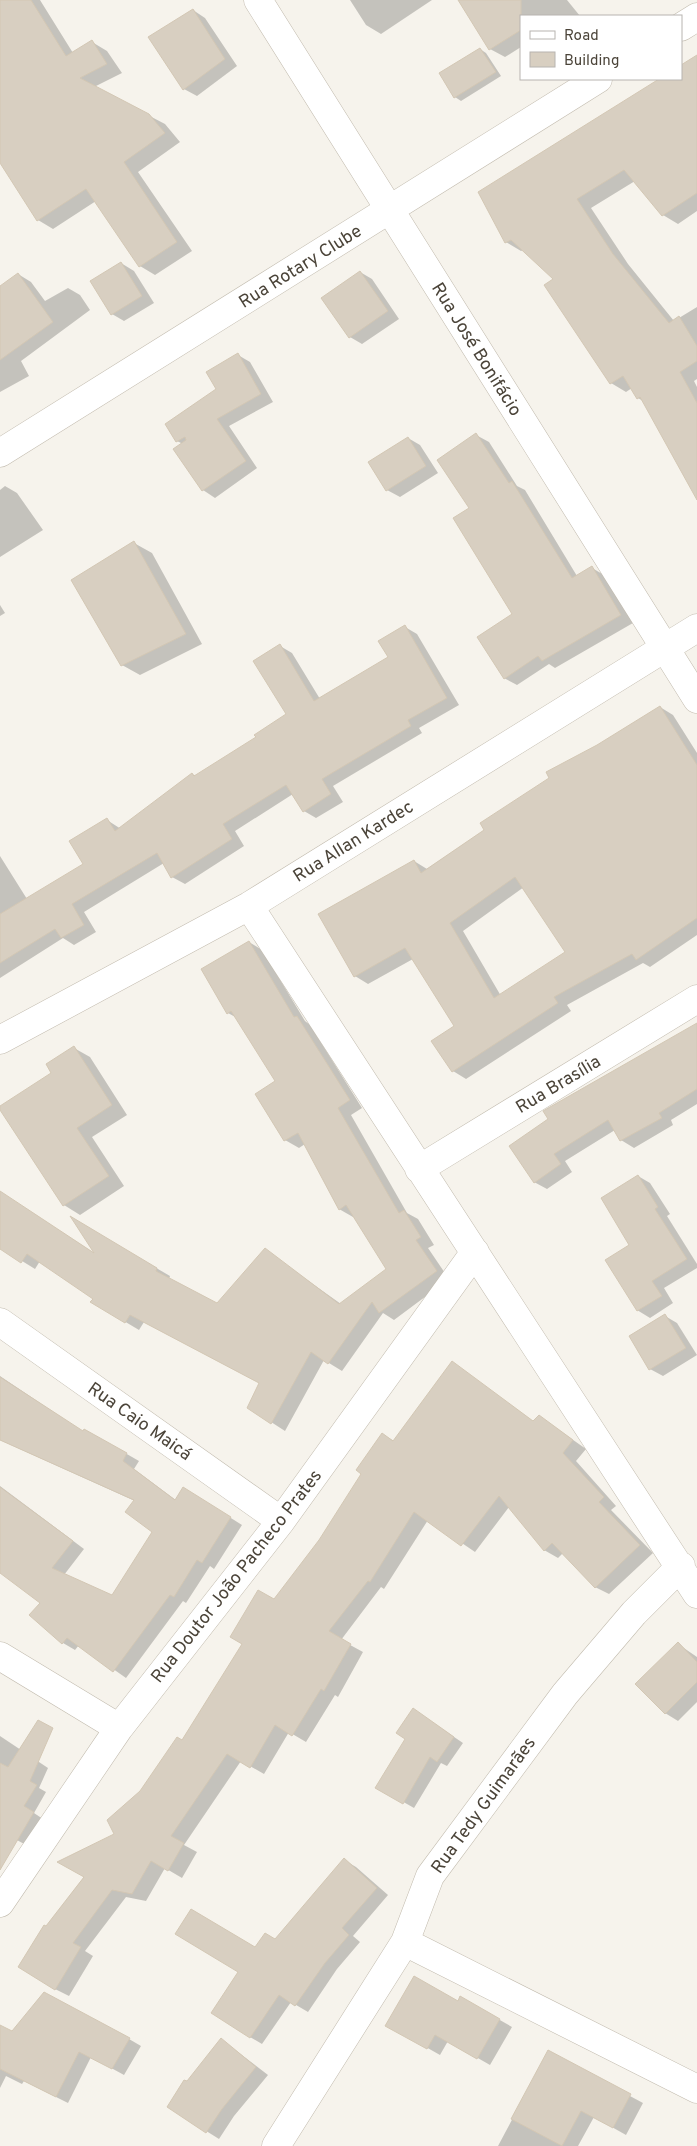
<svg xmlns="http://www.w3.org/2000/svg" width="697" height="2146" font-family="Overpass,sans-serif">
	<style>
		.shadow { fill: #0003; fill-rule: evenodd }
		.building { fill: #d8cfc1; stroke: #d3c7b4; fill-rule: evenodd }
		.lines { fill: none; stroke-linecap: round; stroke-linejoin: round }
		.minor-casing { stroke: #c2bbae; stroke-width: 29 }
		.minor { stroke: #fff; stroke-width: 28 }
		.labels { text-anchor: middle; stroke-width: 4.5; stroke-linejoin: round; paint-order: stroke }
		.street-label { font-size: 18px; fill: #4b4439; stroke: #fff }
	</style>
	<rect width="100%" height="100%" fill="#f6f3ec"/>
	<!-- shadow -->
	<path class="shadow" d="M 0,0 L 40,0 L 73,53 L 92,42 L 107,51 L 122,73 L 94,87 L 165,124 L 180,142 L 138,172 L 192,251 L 155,275 L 140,266 L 96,201 L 53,229 L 38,220 L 0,161 Z
		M 350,0 L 432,0 L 381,34 L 366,25 Z
		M 460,0 L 567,0 L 580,16 L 521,16 L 521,47 L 505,57 L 490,49 Z
		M 193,10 L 205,18 L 237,66 L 197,96 L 184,89 L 150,37 Z
		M 480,49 L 486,53 L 501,76 L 461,101 L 455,97 L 441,73 Z
		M 697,57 L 697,211 L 678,224 L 663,215 L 635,181 L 591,208 L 628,264 L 674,321 L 697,307 L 697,379 L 694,381 L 697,387 L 697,491 L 643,401 L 638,398 L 632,388 L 626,392 L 611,383 L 555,279 L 523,250 L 521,251 L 506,242 L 480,192 L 661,79 L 681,79 L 681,67 Z
		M 121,263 L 134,271 L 154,303 L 124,321 L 112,314 Z
		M 360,272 L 372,279 L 399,319 L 362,344 L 350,337 Z
		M 18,274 L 31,282 L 45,301 L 68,288 L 80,295 L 90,310 L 21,361 L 29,376 L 0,392 L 0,287 Z
		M 238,355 L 250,362 L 273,402 L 229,426 L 257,468 L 215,498 L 203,490 L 183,444 L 177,441 L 218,389 Z
		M 476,435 L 489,442 L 517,486 L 525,490 L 577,576 L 592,568 L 604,575 L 633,623 L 555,668 L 549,664 L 517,685 L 504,678 L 514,614 L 471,508 Z
		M 408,438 L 420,445 L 438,473 L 400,497 L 387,490 Z
		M 5,486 L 17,493 L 43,530 L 0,557 L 0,490 Z
		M 134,543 L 152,553 L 202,644 L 140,675 L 122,665 Z
		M 0,605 L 5,613 L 0,616 Z
		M 405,627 L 417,634 L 459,705 L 419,728 L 422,733 L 333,786 L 343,802 L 316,818 L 304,811 L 293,794 L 235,831 L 244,846 L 185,884 L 172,877 L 164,863 L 84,912 L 96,932 L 74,945 L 63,938 L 0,978 L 0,856 L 27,899 L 84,865 L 107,820 L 121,829 L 192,774 L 196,776 L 257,738 L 287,715 L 280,646 L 292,653 L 320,699 L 389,658 Z
		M 660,707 L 673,715 L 697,753 L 697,935 L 650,967 L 643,963 L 567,1005 L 571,1011 L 466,1079 L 453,1071 L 455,1027 L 413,959 L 368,984 L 355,976 L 414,861 L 427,869 L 485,830 L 598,746 ZM 524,887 L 567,953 L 501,996 L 463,931 Z
		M 249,942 L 262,950 L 305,1021 L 310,1025 L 362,1108 L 351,1115 L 407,1213 L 418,1219 L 434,1245 L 428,1248 L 449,1279 L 394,1320 L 383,1313 L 342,1371 L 324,1360 L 285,1431 L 248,1407 L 260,1383 L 144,1322 L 139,1330 L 92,1302 L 94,1299 L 40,1261 L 35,1269 L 1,1248 L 0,1250 L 0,1192 L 97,1255 L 74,1220 L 170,1276 L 169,1279 L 218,1305 L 265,1250 L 341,1304 L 388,1269 L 354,1216 L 353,1217 L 339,1209 L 305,1144 L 299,1148 L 285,1140 L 277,1082 L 237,1018 L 228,1013 Z
		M 697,1025 L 697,1104 L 671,1120 L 673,1125 L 634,1148 L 621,1140 L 615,1130 L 565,1161 L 572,1172 L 547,1189 L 534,1182 L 511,1146 Z
		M 74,1048 L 90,1057 L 127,1115 L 92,1137 L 124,1186 L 80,1215 L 64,1205 L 53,1073 Z
		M 638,1176 L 650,1183 L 670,1214 L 667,1216 L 697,1264 L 697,1268 L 664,1288 L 673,1303 L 650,1318 L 637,1310 L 631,1245 Z
		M 665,1316 L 677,1323 L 697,1355 L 663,1376 L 650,1369 Z
		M 452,1362 L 534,1422 L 539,1416 L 586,1449 L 576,1461 L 616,1506 L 611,1510 L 653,1553 L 609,1594 L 595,1587 L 563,1553 L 558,1558 L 544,1550 L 509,1507 L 475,1552 L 428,1520 L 384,1589 L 381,1587 L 341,1640 L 363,1652 L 338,1697 L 335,1695 L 306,1742 L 289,1732 L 264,1774 L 241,1761 L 184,1845 L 197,1852 L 182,1878 L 165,1868 L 146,1901 L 126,1897 L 85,1951 L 93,1956 L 69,1996 L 55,1989 L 46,1927 L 116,1835 L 141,1792 L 182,1742 L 274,1601 L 320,1540 L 363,1473 L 382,1434 L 394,1441 Z
		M 0,1376 L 83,1432 L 85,1430 L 139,1461 L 134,1469 L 177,1501 L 196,1496 L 242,1525 L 214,1569 L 210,1566 L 186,1603 L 183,1601 L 126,1678 L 79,1645 L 75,1650 L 63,1643 L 31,1615 L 42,1603 L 0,1571 L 0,1486 L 84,1549 L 64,1575 L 112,1596 L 154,1531 L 135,1501 L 0,1440 Z
		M 678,1644 L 697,1657 L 697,1702 L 678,1721 L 665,1713 Z
		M 423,1716 L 463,1743 L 447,1766 L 441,1763 L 414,1808 L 377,1787 Z
		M 0,1736 L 48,1768 L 39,1788 L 46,1792 L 34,1813 L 43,1819 L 28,1846 L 13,1838 L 0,1849 Z
		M 344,1860 L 356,1867 L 388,1895 L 353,1936 L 360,1942 L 337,1969 L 308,2012 L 291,2002 L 262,2044 L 250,2037 L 255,1949 L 275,1940 Z
		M 461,1998 L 512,2027 L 490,2065 L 448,2041 L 440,2055 L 387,2025 L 458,2002 Z
		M 0,2026 L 12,2033 L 129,2039 L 141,2046 L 124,2075 L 91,2057 L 68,2103 L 24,2081 L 22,2084 L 6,2076 L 0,2088 Z
		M 222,2040 L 268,2075 L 234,2116 L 219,2139 L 168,2107 Z
		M 548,2052 L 643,2103 L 626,2135 L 594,2117 L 578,2146 L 498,2146 Z"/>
	<!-- building -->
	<path class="building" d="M 0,0 L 31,0 L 66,56 L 92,40 L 107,64 L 80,78 L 149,114 L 165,133 L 124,162 L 177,242 L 139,267 L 86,189 L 37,221 L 0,163 Z
		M 458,0 L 521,0 L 521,30 L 489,50 Z
		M 193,9 L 225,59 L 183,90 L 148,37 Z
		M 480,48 L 496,72 L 454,98 L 439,73 Z
		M 697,55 L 697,193 L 662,216 L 624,170 L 577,199 L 613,254 L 669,323 L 679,316 L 697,346 L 697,361 L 680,372 L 697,403 L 697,500 L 640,397 L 637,399 L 623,376 L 610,384 L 544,285 L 553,279 L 511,240 L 505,243 L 478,192 L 659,79 L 681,79 L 681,65 Z
		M 121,262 L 142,296 L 111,315 L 90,281 Z
		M 360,271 L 388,311 L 349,338 L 321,298 Z
		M 18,273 L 53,322 L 0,360 L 0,286 Z
		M 238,353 L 261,394 L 217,419 L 246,461 L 202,491 L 173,449 L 186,440 L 185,437 L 176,442 L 165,424 L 216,389 L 206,372 Z
		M 476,433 L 509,483 L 512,481 L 572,578 L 592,566 L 621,615 L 542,661 L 538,656 L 504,679 L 477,637 L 512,614 L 453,518 L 469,508 L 437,460 Z
		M 408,437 L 426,466 L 386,491 L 368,462 Z
		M 134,541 L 186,634 L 121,666 L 71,580 Z
		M 405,625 L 447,698 L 408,720 L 411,726 L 322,779 L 331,794 L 303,812 L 286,785 L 223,824 L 232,839 L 171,878 L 157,853 L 72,904 L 84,925 L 61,938 L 55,929 L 0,963 L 0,914 L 83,864 L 69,841 L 107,818 L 115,831 L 192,773 L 194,776 L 256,737 L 254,735 L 286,714 L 253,661 L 280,644 L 314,701 L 388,657 L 378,641 Z
		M 660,706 L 697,765 L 697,918 L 636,960 L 632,954 L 554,997 L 558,1003 L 452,1072 L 431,1041 L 454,1026 L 405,948 L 354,977 L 318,914 L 414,860 L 421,873 L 484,830 L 480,823 L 549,778 L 546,772 L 597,745 ZM 515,877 L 565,952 L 494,998 L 450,923 Z
		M 249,941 L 294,1017 L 297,1016 L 350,1100 L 338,1108 L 399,1213 L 404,1210 L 421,1237 L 416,1240 L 437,1271 L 379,1313 L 372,1302 L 328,1364 L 311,1352 L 271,1424 L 247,1408 L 259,1383 L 130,1315 L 125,1323 L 90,1302 L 93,1299 L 27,1254 L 21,1263 L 0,1249 L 0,1191 L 94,1253 L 70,1216 L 157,1268 L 156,1271 L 217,1303 L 265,1248 L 339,1304 L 386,1269 L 346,1205 L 339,1210 L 298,1133 L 284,1141 L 255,1094 L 275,1081 L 231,1011 L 227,1014 L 201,969 Z
		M 697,1023 L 697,1089 L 659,1113 L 662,1118 L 620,1141 L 608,1120 L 554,1154 L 561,1164 L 534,1183 L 509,1146 L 548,1119 L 543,1111 Z
		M 74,1046 L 112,1105 L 77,1128 L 109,1176 L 63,1206 L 0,1110 L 0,1106 L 51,1073 L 46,1064 Z
		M 638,1175 L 658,1207 L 655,1209 L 687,1259 L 652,1281 L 662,1296 L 637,1311 L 605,1260 L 629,1245 L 601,1198 Z
		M 665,1314 L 686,1348 L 649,1370 L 629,1336 Z
		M 452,1361 L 533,1421 L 539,1415 L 573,1440 L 563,1453 L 604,1497 L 599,1502 L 640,1545 L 595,1588 L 552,1543 L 544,1551 L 499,1496 L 461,1546 L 414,1512 L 370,1582 L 368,1581 L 329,1631 L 351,1644 L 324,1691 L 321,1689 L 292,1736 L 275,1725 L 250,1768 L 227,1754 L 171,1836 L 184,1843 L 168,1871 L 151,1861 L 132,1894 L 112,1890 L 73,1943 L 81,1947 L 55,1990 L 18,1967 L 44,1925 L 46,1926 L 84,1877 L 57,1862 L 114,1834 L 107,1820 L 140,1791 L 177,1737 L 182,1740 L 242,1644 L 230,1637 L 258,1590 L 274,1599 L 319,1540 L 361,1474 L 356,1470 L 382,1433 L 393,1441 Z
		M 0,1377 L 83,1431 L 84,1429 L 127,1453 L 123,1461 L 175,1500 L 183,1487 L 231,1517 L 202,1563 L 197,1560 L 174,1597 L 170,1595 L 113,1672 L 67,1638 L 62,1644 L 29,1615 L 40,1603 L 0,1573 L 0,1487 L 73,1541 L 52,1568 L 112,1595 L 152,1532 L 125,1512 L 134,1500 L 0,1440 Z
		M 678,1642 L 697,1662 L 697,1682 L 665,1714 L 635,1684 Z
		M 413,1708 L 454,1737 L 437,1762 L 430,1757 L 403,1804 L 375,1788 L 405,1739 L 396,1733 Z
		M 38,1720 L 53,1728 L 30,1781 L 37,1785 L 24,1806 L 34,1812 L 0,1870 L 0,1763 L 8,1767 Z
		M 344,1858 L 377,1888 L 342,1928 L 349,1935 L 325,1963 L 295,2006 L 279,1995 L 250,2038 L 211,2013 L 238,1972 L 175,1934 L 191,1909 L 255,1947 L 265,1933 L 275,1939 Z
		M 414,1976 L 458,2001 L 460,1996 L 500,2019 L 477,2059 L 435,2035 L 427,2049 L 385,2026 Z
		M 44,1992 L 130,2038 L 112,2069 L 79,2052 L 56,2097 L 0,2069 L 0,2025 L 12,2031 Z
		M 221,2038 L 256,2067 L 222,2109 L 206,2133 L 167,2107 L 184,2080 L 187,2081 Z
		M 548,2050 L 631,2094 L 613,2128 L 581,2111 L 562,2146 L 511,2119 Z"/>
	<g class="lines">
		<defs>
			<path id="minor" d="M 258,0 L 697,699
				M 681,27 L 697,17
				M 0,453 L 598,79
				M 249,906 L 697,1594
				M 0,1040 L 249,906 L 697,628
				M 419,1169 L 697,999
				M 0,1322 L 281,1521
				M 0,1656 L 119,1728
				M 0,1903 L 119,1728 L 281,1521 L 475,1252
				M 405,1942 L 697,2089
				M 276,2146 L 405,1942 L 430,1876 L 565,1694 L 634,1613 L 681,1566"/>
		</defs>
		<!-- minor casing -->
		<use href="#minor" class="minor-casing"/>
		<!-- minor -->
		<use href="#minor" class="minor"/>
	</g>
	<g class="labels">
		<!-- street labels -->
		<g class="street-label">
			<text transform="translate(300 266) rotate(-32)" y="6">Rua Rotary Clube</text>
			<text transform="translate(477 349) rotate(58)" y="6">Rua José Bonifácio</text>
			<text transform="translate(353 841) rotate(-32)" y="6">Rua Allan Kardec</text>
			<text transform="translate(558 1084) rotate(-31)" y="6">Rua Brasília</text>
			<text transform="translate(140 1421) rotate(35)" y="6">Rua Caio Maicá</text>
			<text transform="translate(236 1576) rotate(-52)" y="6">Rua Doutor João Pacheco Prates</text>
			<text transform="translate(483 1805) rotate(-54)" y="6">Rua Tedy Guimarães</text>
		</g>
	</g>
	<!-- legend -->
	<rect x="520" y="15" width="162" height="65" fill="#ffffff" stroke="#b7b4b0"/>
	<rect x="530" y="31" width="25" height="8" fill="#ffffff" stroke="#b7b4b0"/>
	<text x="564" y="40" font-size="15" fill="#4b4439">Road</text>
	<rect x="530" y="52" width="25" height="15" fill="#d8cfc1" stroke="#b7b4b0"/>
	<text x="564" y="65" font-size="15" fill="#4b4439">Building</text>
</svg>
